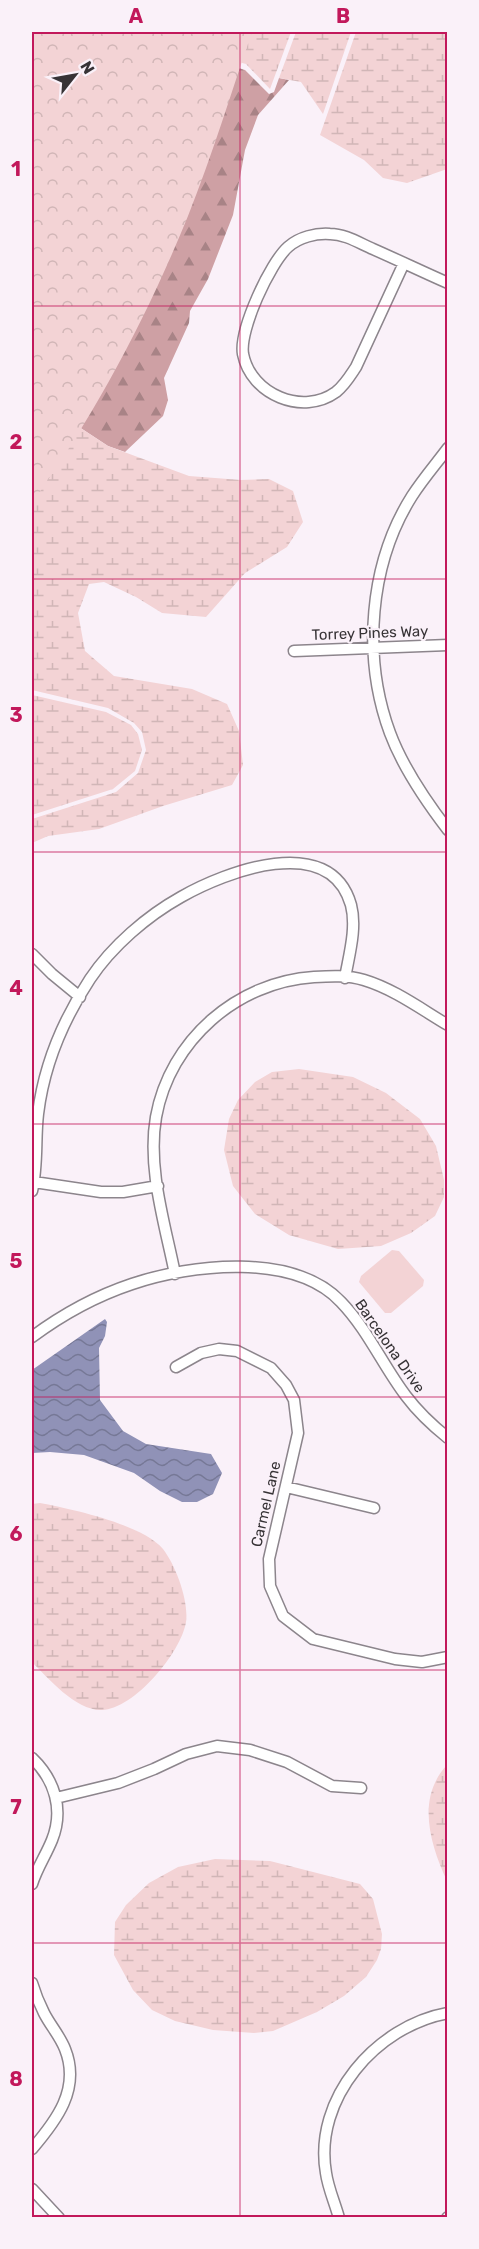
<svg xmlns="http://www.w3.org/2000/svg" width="479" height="2249" font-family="Rubik,sans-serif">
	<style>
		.forest { fill: url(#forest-firs) }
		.wetland { fill: url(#wetland-marsh) }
		.park { fill: url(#park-crowns) }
		.pitch { fill: #f3d3d5 }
		.water { fill: url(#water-waves) }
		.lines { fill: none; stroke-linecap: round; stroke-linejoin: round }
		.street-casing { stroke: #8c858c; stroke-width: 13 }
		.street { stroke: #fff; stroke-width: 10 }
		.grid { fill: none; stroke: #c2185b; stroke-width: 1.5; stroke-opacity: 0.55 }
		.labels { text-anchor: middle; stroke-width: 4.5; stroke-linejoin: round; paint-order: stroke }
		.street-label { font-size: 15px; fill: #373336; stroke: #faf1f9 }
		.neatline { fill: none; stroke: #c2185b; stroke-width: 2 }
		.grid-label { font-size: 20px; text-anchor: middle; font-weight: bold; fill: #c2185b }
	</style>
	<defs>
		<pattern id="forest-firs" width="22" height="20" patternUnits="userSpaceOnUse" patternTransform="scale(1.5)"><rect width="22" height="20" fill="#cea0a4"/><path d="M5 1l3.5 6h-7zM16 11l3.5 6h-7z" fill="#a88386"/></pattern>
		<pattern id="wetland-marsh" width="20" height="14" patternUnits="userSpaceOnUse" patternTransform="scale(1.5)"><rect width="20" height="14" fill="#f3d3d5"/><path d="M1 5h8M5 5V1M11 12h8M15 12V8" fill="none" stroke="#d1b6b7"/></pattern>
		<pattern id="park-crowns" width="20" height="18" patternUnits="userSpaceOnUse" patternTransform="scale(1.5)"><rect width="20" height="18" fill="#f3d3d5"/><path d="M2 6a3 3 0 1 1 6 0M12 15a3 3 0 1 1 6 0" fill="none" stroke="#d1b6b7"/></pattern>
		<pattern id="water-waves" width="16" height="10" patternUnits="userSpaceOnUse" patternTransform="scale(1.5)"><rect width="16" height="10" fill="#9092b7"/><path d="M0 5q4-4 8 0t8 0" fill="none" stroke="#767896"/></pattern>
	</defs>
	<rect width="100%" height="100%" fill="#faf1f9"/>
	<!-- forest -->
	<path class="forest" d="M 197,55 L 245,70 L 269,94 L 274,92 L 279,78 L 289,80 L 258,115 L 245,150 L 233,215 L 208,279 L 190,311 L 189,323 L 164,378 L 168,400 L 163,416 L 125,452 L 108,446 L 73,423 Z"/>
	<!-- wetland -->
	<path class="wetland" d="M 32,32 L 291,32 L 270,89 L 246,64 L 198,51 Z
		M 296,32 L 351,32 L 323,114 L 301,82 L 279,78 Z
		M 356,32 L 447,32 L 447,169 L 407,183 L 383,178 L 364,160 L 320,135 Z
		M 32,405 L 73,423 L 108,446 L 189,476 L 241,480 L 269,479 L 293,491 L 303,522 L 287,547 L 245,573 L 206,617 L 162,613 L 136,597 L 104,582 L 89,584 L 78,613 L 85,651 L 114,676 L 192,689 L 227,704 L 239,731 L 243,765 L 232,785 L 163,806 L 99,829 L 48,836 L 32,843 L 32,819 L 116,792 L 138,773 L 146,750 L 142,732 L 134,723 L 108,708 L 32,690 Z
		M 32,695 L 106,712 L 131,725 L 138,734 L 142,750 L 135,771 L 113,789 L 32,815 Z
		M 299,1069 L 353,1077 L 386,1093 L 420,1119 L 436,1146 L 444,1180 L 444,1197 L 435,1216 L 411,1233 L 381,1246 L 338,1249 L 289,1235 L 255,1214 L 233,1186 L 224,1150 L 229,1119 L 238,1100 L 255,1082 L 272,1072 Z
		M 40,1503 C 71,1509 142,1524 163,1549 C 176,1566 189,1601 186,1622 C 181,1653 134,1709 102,1710 C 76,1711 48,1678 32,1662 L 32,1504 Z
		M 447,1765 L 447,1881 C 430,1844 416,1798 447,1765 Z
		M 215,1859 L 270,1861 L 360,1884 L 373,1899 L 382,1934 L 381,1949 L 377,1960 L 366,1977 L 344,1996 L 317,2012 L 273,2031 L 254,2033 L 213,2030 L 175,2021 L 152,2010 L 133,1990 L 114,1955 L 115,1922 L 126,1905 L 149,1883 L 178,1867 Z"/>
	<!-- park -->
	<path class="park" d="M 32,32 L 252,32 C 231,93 212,156 188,216 C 147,317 95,415 32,503 Z"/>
	<!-- pitch -->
	<path class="pitch" d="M 392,1250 L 399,1251 L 424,1280 L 423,1286 L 391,1313 L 385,1313 L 359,1282 L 361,1276 Z"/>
	<!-- water -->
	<path class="water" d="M 105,1319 L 107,1322 L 105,1336 L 99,1348 L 100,1400 L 123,1431 L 146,1444 L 211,1454 L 222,1473 L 213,1494 L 197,1502 L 182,1502 L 160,1491 L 134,1473 L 84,1455 L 50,1452 L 32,1453 L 32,1370 Z"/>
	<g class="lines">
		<defs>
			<path id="street" d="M 404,263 L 356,367 C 350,376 345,385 336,392 C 303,416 251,395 243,354 C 239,330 270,263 288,247 C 299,237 316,233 330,234 C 345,234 359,243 373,249 C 398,260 423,272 448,283
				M 448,448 C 436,464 423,479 412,496 C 369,564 362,657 390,733 C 403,768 425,800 448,830
				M 294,651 L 448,645
				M 32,954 L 52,974 L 80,997
				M 34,1182 L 101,1192 L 123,1192 L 158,1186
				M 32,1191 C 38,1165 35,1139 38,1114 C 44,1064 63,1020 90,979 C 112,946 147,916 181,897 C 225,872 330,831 351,905 C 357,928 349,955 345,978
				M 175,1274 C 165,1224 147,1168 156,1117 C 170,1040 237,982 314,977 C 330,976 348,975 364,980 C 394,989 421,1009 448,1025
				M 32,1337 C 63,1314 96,1296 132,1284 C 191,1264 294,1252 341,1302 C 368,1330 383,1366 406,1396 C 418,1412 433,1426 448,1438
				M 176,1367 L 201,1353 L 219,1349 L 237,1351 L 271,1368 L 286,1385 L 294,1400 L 298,1433 L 269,1559 L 270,1586 L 283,1616 L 313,1639 L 395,1659 L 422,1662 L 448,1657
				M 286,1487 L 374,1508
				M 32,1758 C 55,1780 64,1810 52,1840 C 46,1855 37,1868 32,1884
				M 56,1798 L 118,1783 L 154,1769 L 186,1754 L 217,1746 L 250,1750 L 287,1762 L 332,1786 L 361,1788
				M 32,1983 C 35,1993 39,2003 44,2013 C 50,2025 60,2036 65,2049 C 81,2089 56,2121 32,2149
				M 32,2189 L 59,2218
				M 339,2218 C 335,2203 328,2188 326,2173 C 313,2099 376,2026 448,2013
				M 447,2218 L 448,2217"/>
		</defs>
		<!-- street casing -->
		<use href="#street" class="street-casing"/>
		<!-- street -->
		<use href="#street" class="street"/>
	</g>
	<!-- grid -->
	<path class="grid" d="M 240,32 L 240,2218M 32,306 L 448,306M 32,579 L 448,579M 32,852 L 448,852M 32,1124 L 448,1124M 32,1397 L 448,1397M 32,1670 L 448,1670M 32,1943 L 448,1943"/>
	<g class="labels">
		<!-- street labels -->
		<g class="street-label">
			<text transform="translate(370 633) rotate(-2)" y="5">Torrey Pines Way</text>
			<text transform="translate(390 1346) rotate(55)" y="5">Barcelona Drive</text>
			<text transform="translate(266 1504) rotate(-77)" y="5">Carmel Lane</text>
		</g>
	</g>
	<!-- border -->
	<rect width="479" height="2249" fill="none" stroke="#faf1f9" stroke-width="66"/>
	<!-- north arrow -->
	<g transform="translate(75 75) rotate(59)" stroke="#faf1f9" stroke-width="4.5" paint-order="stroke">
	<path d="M0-4.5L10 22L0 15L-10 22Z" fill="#373336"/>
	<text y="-9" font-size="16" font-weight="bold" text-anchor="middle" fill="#373336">N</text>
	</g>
	<rect x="33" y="33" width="413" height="2183" class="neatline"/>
	<g class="grid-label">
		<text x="136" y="23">A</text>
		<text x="343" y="23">B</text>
		<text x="16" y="176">1</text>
		<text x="16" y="449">2</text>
		<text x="16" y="722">3</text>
		<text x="16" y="995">4</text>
		<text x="16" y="1268">5</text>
		<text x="16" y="1541">6</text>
		<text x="16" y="1814">7</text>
		<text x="16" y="2086">8</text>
	</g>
</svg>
